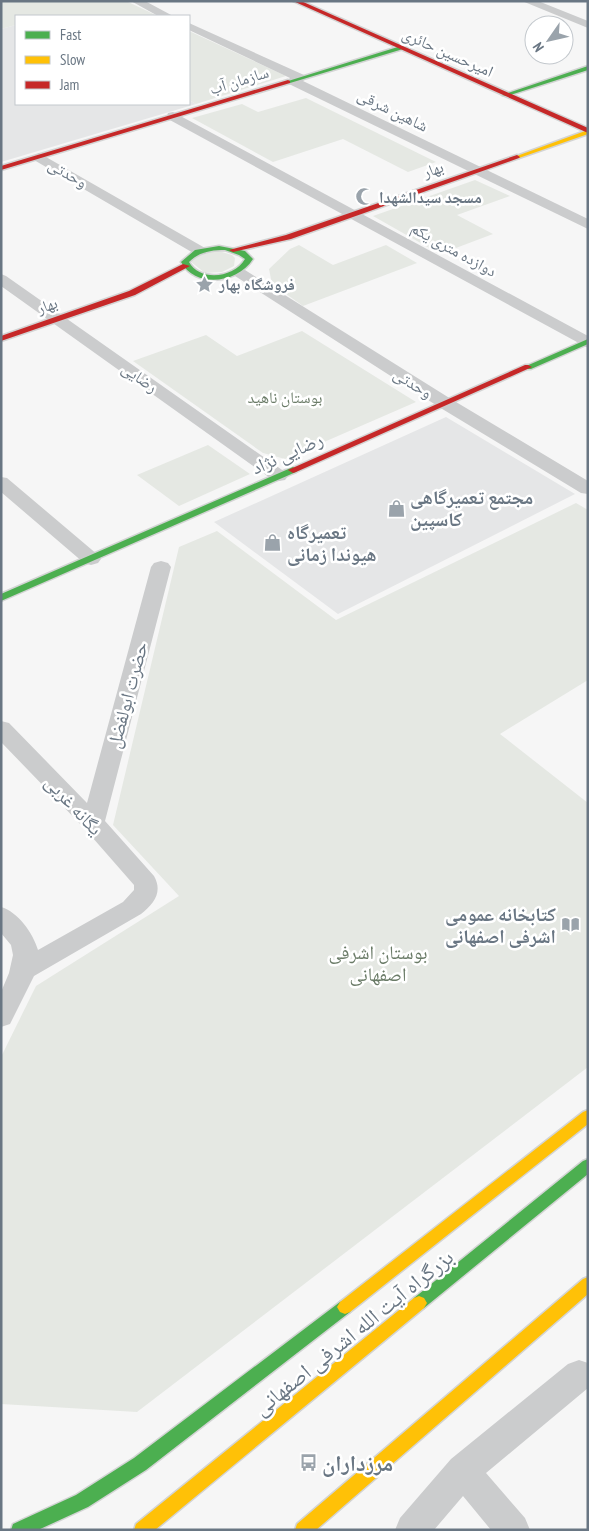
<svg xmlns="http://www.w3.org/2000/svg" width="589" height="1531" font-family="'PT Sans Narrow','Noto Naskh Arabic',sans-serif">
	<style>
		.built { fill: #e5e6e7 }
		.green { fill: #e5e8e3 }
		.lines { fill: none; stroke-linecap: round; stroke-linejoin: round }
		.fast-casing { stroke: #d3d4d4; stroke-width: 3 }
		.slow-casing { stroke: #d3d4d4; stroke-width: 3 }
		.jam-casing { stroke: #d3d4d4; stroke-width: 3 }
		.street { fill: #cbcccd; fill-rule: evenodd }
		.fast { fill: #4caf50; fill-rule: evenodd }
		.slow { fill: #ffc107; fill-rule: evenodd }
		.jam { fill: #c62828; fill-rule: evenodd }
		.labels { text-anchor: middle; stroke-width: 5; stroke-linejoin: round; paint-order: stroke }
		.far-street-label { font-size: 16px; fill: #697683; stroke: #fff }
		.far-poi-label { font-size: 16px; font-weight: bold; fill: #697683; stroke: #fff; text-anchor: start }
		.far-park-label { font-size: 16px; fill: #6a7b67; stroke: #fff }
		.street-label { font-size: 19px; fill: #697683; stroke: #fff }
		.poi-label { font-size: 19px; font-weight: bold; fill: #697683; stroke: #fff; text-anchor: start }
		.park-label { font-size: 19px; fill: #6a7b67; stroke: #fff }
		.near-street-label { font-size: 22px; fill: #697683; stroke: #fff }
		.near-poi-label { font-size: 22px; font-weight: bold; fill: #697683; stroke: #fff; text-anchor: start }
	</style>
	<rect width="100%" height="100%" fill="#f6f6f6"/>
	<!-- built -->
	<path class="built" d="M 16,25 L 16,104 L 189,104 L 189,100 L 196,104 L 1,162 L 1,29 Z
		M 446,417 L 575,494 L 338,614 L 214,522 Z"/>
	<!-- green -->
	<path class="green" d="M 1,1 L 126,1 L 158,16 L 16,16 L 16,25 L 1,29 Z
		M 189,31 L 286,76 L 196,104 L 189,100 Z
		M 306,98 L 436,162 L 408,172 L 343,139 L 273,162 L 192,118 L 242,104 L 258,112 Z
		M 475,180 L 510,196 L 457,215 L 493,234 L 440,254 L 373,216 Z
		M 299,245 L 333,265 L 386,245 L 417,263 L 303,306 L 272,284 L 269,269 L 290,249 Z
		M 212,249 L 232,255 L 235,258 L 234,266 L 222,272 L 205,273 L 186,258 Z
		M 302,331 L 416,402 L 285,459 L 263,453 L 133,361 L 206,335 L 237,356 Z
		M 208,445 L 250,474 L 179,506 L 137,475 Z
		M 576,503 L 588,510 L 588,680 L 500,734 L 588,803 L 588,1067 L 137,1412 L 1,1404 L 1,1057 L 36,986 L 179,896 L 113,825 L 179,547 L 217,531 L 336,620 Z"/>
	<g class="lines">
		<defs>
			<path id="fast" d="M 401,46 L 404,48 L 403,49 L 290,83 L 285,82 Z
				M 588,66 L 588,70 L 507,96 L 502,95 Z
				M 219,246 L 245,251 L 253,259 C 238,283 196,289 181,262 L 195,250 ZM 225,250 L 239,255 L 245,259 C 234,278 200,282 189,262 C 199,252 211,250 225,250 Z
				M 588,339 L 588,344 L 531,369 L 528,369 L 524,367 Z
				M 293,467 L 298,470 L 296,472 L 1,601 L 1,594 Z
				M 588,1159 L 588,1174 L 424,1308 L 419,1310 L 414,1308 L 411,1303 L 414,1298 L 583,1161 Z
				M 345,1300 L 350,1302 L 353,1307 L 350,1312 L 146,1470 L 88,1507 L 38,1530 L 11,1530 L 13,1524 L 76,1495 L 134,1458 L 340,1302 Z"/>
			<path id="slow" d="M 588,130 L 588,134 L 519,158 L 514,157 Z
				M 588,1110 L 588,1124 L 350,1312 L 345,1314 L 340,1312 L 337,1307 L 340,1302 L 583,1112 Z
				M 588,1277 L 588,1294 L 316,1530 L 295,1530 L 297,1524 L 583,1279 Z
				M 419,1296 L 424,1298 L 427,1303 L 424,1308 L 155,1530 L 134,1530 L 136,1524 L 414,1298 Z"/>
			<path id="jam" d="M 293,1 L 301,1 L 588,128 L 588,133 Z
				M 288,80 L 290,81 L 290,83 L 1,170 L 1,166 Z
				M 517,155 L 520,157 L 519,158 L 291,239 L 233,252 L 229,250 L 286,235 Z
				M 183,264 L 190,266 L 135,295 L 1,341 L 1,336 L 129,291 Z
				M 525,365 L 528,365 L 532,367 L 296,472 L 293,473 L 288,470 Z"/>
		</defs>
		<!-- fast casing -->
		<use href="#fast" class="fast-casing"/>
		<!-- slow casing -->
		<use href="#slow" class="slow-casing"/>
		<!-- jam casing -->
		<use href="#jam" class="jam-casing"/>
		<!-- street -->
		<path class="street" d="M 131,1 L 145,1 L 173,16 L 158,16 Z
			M 522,1 L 538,1 L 588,21 L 588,28 Z
			M 189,23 L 304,75 L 306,78 L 303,81 L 588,219 L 588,229 L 289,84 L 287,81 L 290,78 L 189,30 Z
			M 173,112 L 588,336 L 588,348 L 168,119 L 167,116 L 168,113 Z
			M 39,153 L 205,248 L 207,251 L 205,254 L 195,254 L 34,160 L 32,157 Z
			M 240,268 L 245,270 L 451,399 L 588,481 L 588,494 L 581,493 L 439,407 L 235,276 L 232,273 L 235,270 Z
			M 1,274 L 6,276 L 285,472 L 288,476 L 285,480 L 279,481 L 273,480 L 1,286 Z
			M 1,477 L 7,478 L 98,555 L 101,559 L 98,563 L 91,565 L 84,563 L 1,492 Z
			M 161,561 L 168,563 L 171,567 L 105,821 L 154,876 C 163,892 154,904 141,914 L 34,976 L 10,1024 L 1,1027 L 1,992 L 9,973 L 13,955 L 11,945 L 1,933 L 1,907 C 18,912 33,933 38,950 L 123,902 L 134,890 L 134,885 L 85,829 L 1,742 L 1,721 L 9,723 L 87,803 L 151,567 L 154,563 Z
			M 579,1360 L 588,1363 L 588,1388 L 486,1473 L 525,1518 L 530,1530 L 491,1530 L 463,1496 L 434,1530 L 395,1530 L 400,1518 L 451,1459 L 568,1364 Z"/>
		<!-- fast -->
		<use href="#fast" class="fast"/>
		<!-- slow -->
		<use href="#slow" class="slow"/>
		<!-- jam -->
		<use href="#jam" class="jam"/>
	</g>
	<!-- icons -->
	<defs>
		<symbol id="mosque-bare" viewBox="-9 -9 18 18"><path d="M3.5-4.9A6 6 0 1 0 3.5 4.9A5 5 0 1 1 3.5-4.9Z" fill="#9aa3ab" stroke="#fff" stroke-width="2.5" paint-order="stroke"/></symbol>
		<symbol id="sight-bare" viewBox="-9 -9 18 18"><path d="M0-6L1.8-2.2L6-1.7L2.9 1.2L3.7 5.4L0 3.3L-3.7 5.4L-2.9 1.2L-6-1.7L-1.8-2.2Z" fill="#9aa3ab" stroke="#fff" stroke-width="2.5" paint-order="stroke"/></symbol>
		<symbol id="shop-bare" viewBox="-9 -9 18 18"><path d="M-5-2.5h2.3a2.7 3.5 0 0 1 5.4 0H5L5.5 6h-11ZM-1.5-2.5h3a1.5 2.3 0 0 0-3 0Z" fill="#9aa3ab" stroke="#fff" stroke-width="2.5" paint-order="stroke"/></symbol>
		<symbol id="library-bare" viewBox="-9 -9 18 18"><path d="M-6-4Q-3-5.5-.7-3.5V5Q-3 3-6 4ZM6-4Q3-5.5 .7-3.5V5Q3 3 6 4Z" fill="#9aa3ab" stroke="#fff" stroke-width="2.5" paint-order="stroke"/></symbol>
		<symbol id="bus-bare" viewBox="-9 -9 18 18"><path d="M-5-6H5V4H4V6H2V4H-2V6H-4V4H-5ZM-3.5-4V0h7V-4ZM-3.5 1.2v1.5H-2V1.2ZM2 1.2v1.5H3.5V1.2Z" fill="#9aa3ab" stroke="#fff" stroke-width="2.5" paint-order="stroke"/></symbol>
	</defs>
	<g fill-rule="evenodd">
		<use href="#mosque-bare" x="352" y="184" width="25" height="25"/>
		<use href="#sight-bare" x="192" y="272" width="25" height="25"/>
		<use href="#shop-bare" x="384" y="496" width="25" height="25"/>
		<use href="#shop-bare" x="260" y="530" width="25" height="25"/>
		<use href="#library-bare" x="558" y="912" width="25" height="25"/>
		<use href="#bus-bare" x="296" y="1450" width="25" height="25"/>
	</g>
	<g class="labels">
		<!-- far-street labels -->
		<g class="far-street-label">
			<text transform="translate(448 52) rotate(24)" y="6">امیرحسین حائری</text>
			<text transform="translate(239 80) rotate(-17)" y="6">سازمان آب</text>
			<text transform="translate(393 110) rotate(26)" y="6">شاهین شرقی</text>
			<text transform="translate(433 169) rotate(-19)" y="6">بهار</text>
			<text transform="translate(68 173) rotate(30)" y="6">وحدتی</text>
			<text transform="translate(454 249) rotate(29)" y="6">دوازده متری یکم</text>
			<text transform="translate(47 305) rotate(-19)" y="6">بهار</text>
			<text transform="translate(140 377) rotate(35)" y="6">رضایی</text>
			<text transform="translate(413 383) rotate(32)" y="6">وحدتی</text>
		</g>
		<!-- far-poi labels -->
		<g class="far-poi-label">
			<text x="379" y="203">مسجد سیدالشهدا</text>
			<text x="219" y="290">فروشگاه بهار</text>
		</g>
		<!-- far-park labels -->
		<g class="far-park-label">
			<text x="285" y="403">بوستان ناهید</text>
		</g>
		<!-- street labels -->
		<g class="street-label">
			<text transform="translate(287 453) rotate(-24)" y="7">رضایی نژاد</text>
			<text transform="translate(127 695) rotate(-75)" y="7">حضرت ابولفضل</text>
			<text transform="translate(74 805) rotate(47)" y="7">یگانه غربی</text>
		</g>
		<!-- poi labels -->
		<g class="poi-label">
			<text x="410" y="504">مجتمع تعمیرگاهی<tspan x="410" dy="22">کاسپین</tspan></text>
			<text x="287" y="539">تعمیرگاه<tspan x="287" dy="22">هیوندا زمانی</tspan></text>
			<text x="556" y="921" text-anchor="end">کتابخانه عمومی<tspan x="556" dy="22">اشرفی اصفهانی</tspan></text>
		</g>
		<!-- park labels -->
		<g class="park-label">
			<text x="378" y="959">بوستان اشرفی<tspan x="378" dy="22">اصفهانی</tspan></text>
		</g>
		<!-- near-street labels -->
		<g class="near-street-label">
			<text transform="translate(353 1332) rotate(-39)" y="8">بزرگراه آیت الله اشرفی اصفهانی</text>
		</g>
		<!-- near-poi labels -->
		<g class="near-poi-label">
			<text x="322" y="1471">مرزداران</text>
		</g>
	</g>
	<!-- border -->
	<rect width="589" height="1531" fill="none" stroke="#697683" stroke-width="5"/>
	<!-- legend -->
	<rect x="15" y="15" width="175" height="90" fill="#ffffff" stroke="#c3c8cd"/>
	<rect x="25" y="31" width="25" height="8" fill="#4caf50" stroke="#c3c8cd"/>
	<text x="60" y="40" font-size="15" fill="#697683">Fast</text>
	<rect x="25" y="56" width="25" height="8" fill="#ffc107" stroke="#c3c8cd"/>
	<text x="60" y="65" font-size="15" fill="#697683">Slow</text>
	<rect x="25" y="81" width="25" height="8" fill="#c62828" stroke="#c3c8cd"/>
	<text x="60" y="90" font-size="15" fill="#697683">Jam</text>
	<!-- north arrow -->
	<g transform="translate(549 40) rotate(236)"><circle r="24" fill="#ffffff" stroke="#c3c8cd"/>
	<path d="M0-4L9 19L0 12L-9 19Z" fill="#9aa3ab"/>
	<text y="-8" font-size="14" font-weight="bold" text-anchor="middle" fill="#697683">N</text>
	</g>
</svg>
